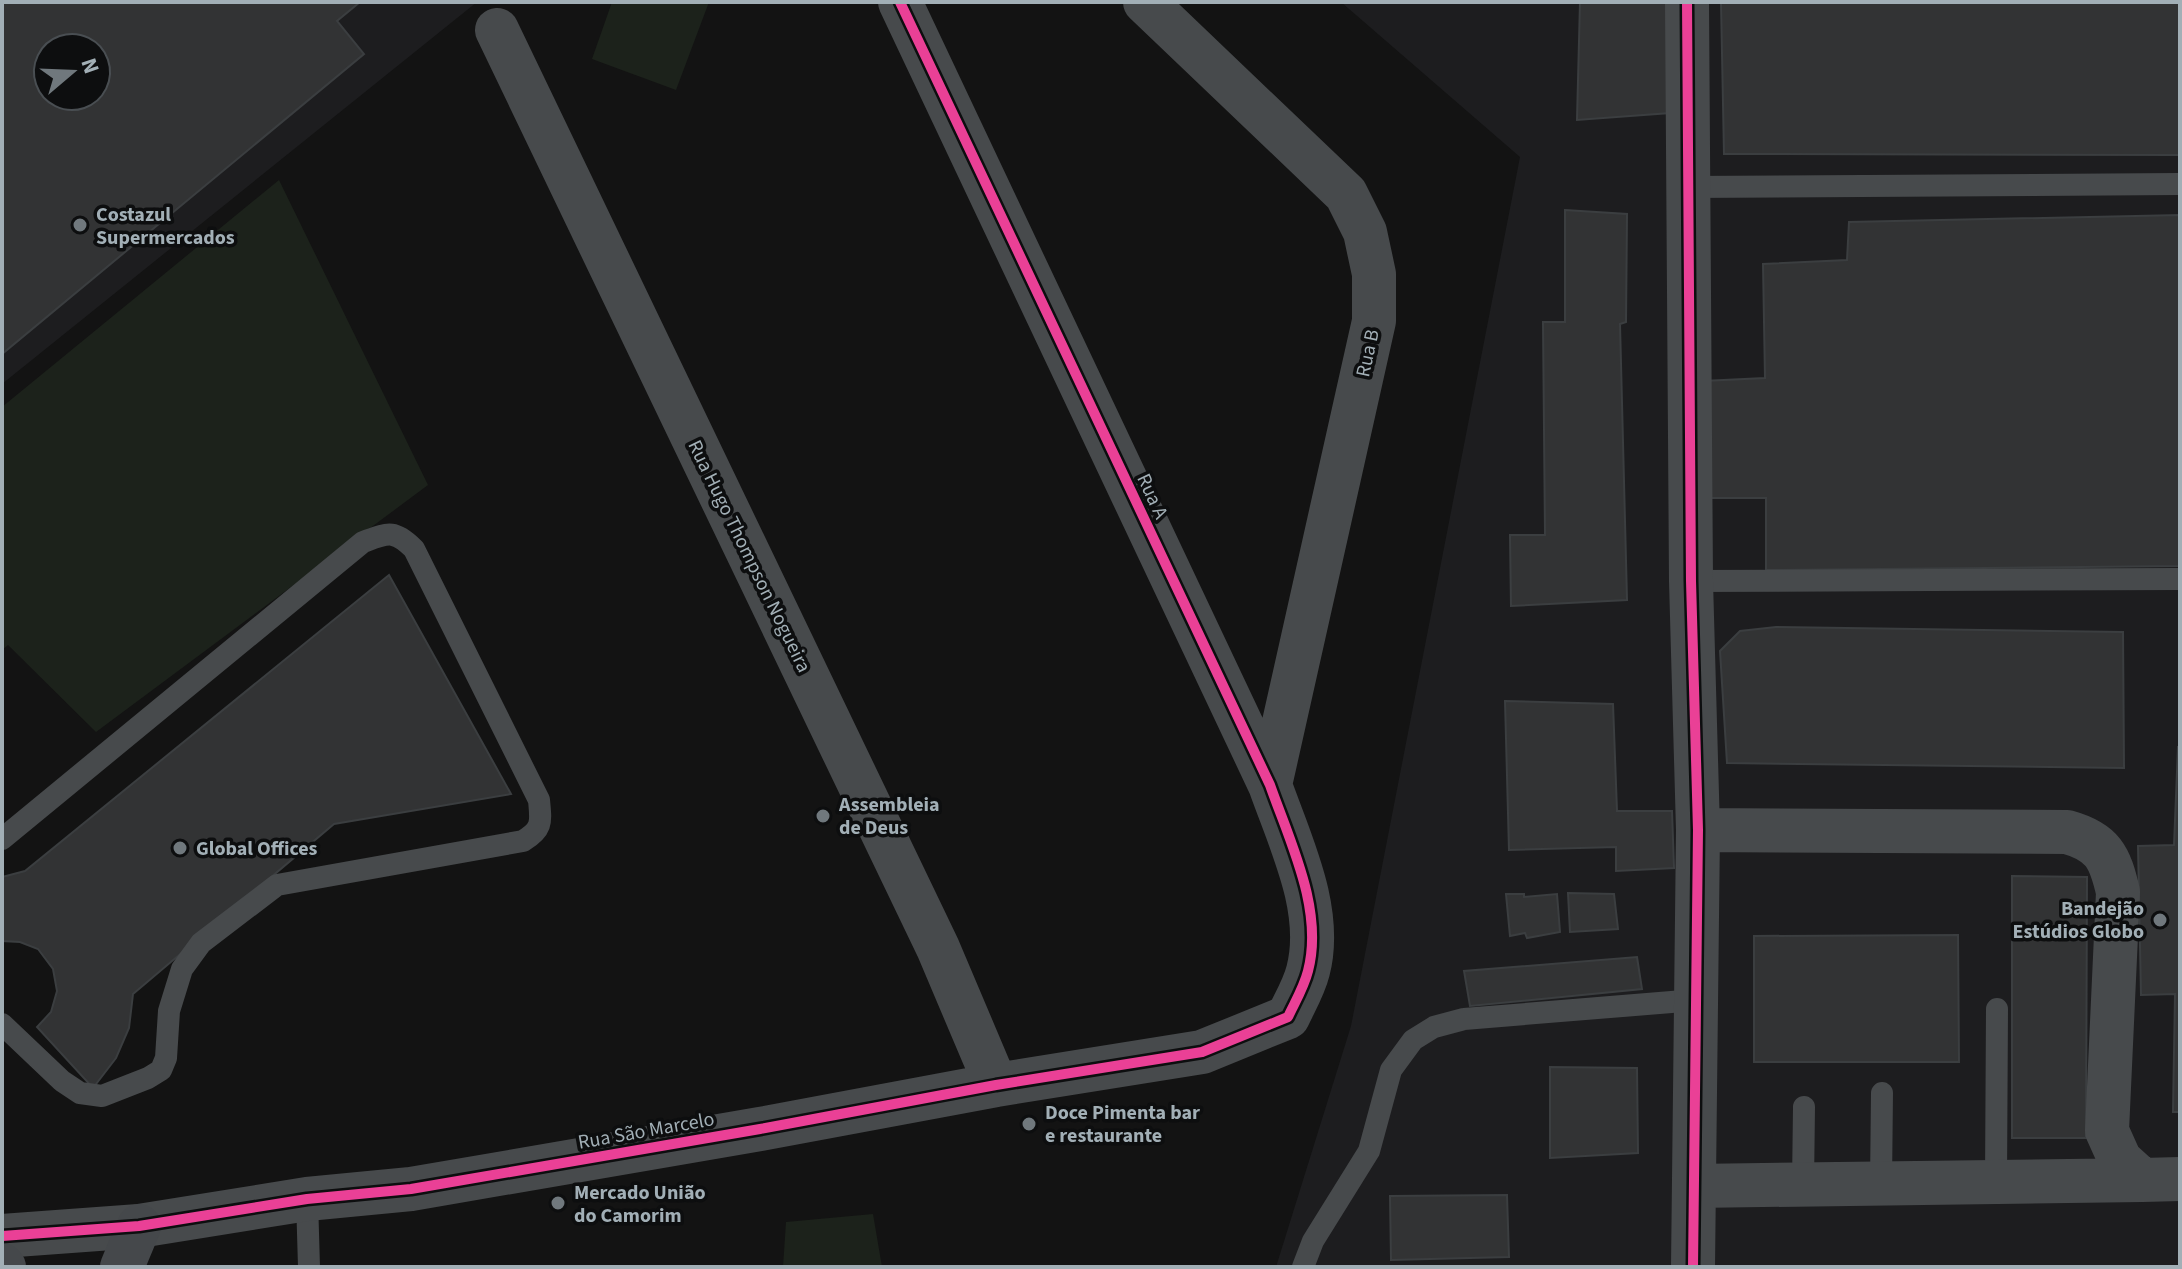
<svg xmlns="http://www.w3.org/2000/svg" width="2182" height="1269" font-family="'Source Sans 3',sans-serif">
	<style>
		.built { fill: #1d1d1f; fill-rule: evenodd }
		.green { fill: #1c221b }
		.building { fill: #323334; stroke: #3b3e40; stroke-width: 2; fill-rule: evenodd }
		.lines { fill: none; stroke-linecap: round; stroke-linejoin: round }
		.lane { stroke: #474a4c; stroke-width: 22 }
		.street { stroke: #474a4c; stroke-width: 44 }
		.secondary { stroke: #45484b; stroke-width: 44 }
		.cycleway-casing { stroke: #0d0e0f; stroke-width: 15 }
		.cycleway { stroke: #ea4096; stroke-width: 10 }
		.poi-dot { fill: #70787d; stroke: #0d0e0f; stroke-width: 3 }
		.labels { text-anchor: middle; stroke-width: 7; stroke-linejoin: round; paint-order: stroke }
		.poi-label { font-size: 20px; font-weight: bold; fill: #a2afb6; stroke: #0d0e0f; text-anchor: start }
		.street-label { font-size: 20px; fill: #a2afb6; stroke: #0d0e0f }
	</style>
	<rect width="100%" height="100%" fill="#131313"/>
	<!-- built -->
	<path class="built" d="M 2,2 L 477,2 L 2,384 ZM 48,48 L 96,48 L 96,96 L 48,96 Z
		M 1341,2 L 2180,2 L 2180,1267 L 1276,1267 L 1351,1026 L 1520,157 Z"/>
	<!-- green -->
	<path class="green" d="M 612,2 L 709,2 L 676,90 L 592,59 Z
		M 279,180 L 428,485 L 96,732 L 8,645 L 2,650 L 2,407 Z
		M 873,1214 L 882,1267 L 783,1267 L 786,1222 Z"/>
	<!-- building -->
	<path class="building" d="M 2,2 L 360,2 L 337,21 L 364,54 L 2,354 ZM 48,48 L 96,48 L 96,96 L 48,96 Z
		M 1580,2 L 1674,2 L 1670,113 L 1577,120 Z
		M 1721,2 L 2180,2 L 2180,155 L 1724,154 Z
		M 1565,210 L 1627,214 L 1626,322 L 1620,324 L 1627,600 L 1511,606 L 1510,535 L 1545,535 L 1543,322 L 1565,322 Z
		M 2180,215 L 2180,566 L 1766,570 L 1766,498 L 1703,498 L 1703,381 L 1765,378 L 1763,264 L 1847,260 L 1849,222 Z
		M 389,575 L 511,794 L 334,824 L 133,994 L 129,1028 L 116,1058 L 93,1088 L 37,1027 L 51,1012 L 57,991 L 53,969 L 38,949 L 20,942 L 2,941 L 2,877 L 25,871 Z
		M 1776,627 L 2123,632 L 2124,768 L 1727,763 L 1720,651 L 1740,631 Z
		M 1505,701 L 1613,704 L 1617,811 L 1672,811 L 1674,868 L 1616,871 L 1616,847 L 1509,850 Z
		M 2178,747 L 2180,747 L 2180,1112 L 2173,1112 L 2175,994 L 2141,995 L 2138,846 L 2174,845 Z
		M 2012,876 L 2087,877 L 2086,1138 L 2012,1138 Z
		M 1568,893 L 1614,894 L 1618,929 L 1570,932 Z
		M 1506,894 L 1524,894 L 1524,897 L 1557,894 L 1560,932 L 1527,938 L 1525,933 L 1510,936 Z
		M 1958,935 L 1959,1062 L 1754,1062 L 1754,936 Z
		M 1637,957 L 1642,989 L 1470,1006 L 1464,971 Z
		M 1550,1067 L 1637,1068 L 1638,1153 L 1550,1158 Z
		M 1507,1195 L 1509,1257 L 1391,1260 L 1390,1196 Z"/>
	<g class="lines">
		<!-- lane -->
		<path class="lane" d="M 1686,187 L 2180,184
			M 1691,581 L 2180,579
			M 2,839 L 363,542 C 388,533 394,529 414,549 L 539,800 C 541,822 543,829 523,841 L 277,885 L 201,943 L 182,969 L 169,1011 L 166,1058 L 161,1070 L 148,1078 L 102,1096 L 80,1093 L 62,1081 L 2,1024
			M 1996,1182 L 1997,1009
			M 1881,1184 L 1882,1093
			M 1803,1185 L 1804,1107
			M 307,1199 L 309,1267
			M 1303,1267 L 1313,1241 L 1369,1151 L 1391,1070 L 1413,1040 L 1434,1027 L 1464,1019 L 1696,1000"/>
		<!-- street -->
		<path class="street" d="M 1145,2 L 1346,194 L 1365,232 L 1374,274 L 1374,321 L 1270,785
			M 1687,2 L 1691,581 L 1698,830 L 1693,1267
			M 497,30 L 938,948 L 996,1085
			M 1698,830 L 2067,832 C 2103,842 2110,857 2118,892 L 2107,1131 L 2120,1160 L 2142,1180 L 2180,1179
			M 1694,1186 L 2142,1180
			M 2,1236 L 139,1226 L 307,1199 L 411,1189 L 760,1129 L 996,1085 L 1202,1052 L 1288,1017 C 1295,1002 1304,987 1308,971 C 1324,910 1290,842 1270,785 L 900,2"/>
		<!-- secondary -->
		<path class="secondary" d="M 2,1265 L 4,1267
			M 122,1267 L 139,1226"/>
		<defs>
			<path id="cycleway" d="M 1687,2 L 1691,581 L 1698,830 L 1693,1267
				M 2,1236 L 139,1226 L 307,1199 L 411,1189 L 760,1129 L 996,1085 L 1202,1052 L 1288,1017 C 1295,1002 1304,987 1308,971 C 1324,910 1290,842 1270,785 L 900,2"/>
		</defs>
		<!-- cycleway casing -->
		<use href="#cycleway" class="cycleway-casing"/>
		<!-- cycleway -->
		<use href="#cycleway" class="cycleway"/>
	</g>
	<!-- markers -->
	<g class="poi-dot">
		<circle cx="80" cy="225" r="8"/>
		<circle cx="823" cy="816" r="8"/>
		<circle cx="180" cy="848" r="8"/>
		<circle cx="2160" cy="920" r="8"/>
		<circle cx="1029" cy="1124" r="8"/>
		<circle cx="558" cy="1203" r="8"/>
	</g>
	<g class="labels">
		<!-- poi labels -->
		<g class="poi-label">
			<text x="96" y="221">Costazul<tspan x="96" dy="23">Supermercados</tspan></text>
			<text x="839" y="811">Assembleia<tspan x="839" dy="23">de Deus</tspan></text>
			<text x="196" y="855">Global Offices</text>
			<text x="2144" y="915" text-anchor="end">Bandejão<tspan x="2144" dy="23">Estúdios Globo</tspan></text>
			<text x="1045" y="1119">Doce Pimenta bar<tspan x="1045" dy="23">e restaurante</tspan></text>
			<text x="574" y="1199">Mercado União<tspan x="574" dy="23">do Camorim</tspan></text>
		</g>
		<!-- street labels -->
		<g class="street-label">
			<text transform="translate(1367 353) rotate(-78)" y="7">Rua B</text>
			<text transform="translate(1153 496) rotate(65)" y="7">Rua A</text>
			<text transform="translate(750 556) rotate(64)" y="7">Rua Hugo Thompson Nogueira</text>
			<text transform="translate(646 1130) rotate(-10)" y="7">Rua São Marcelo</text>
		</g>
	</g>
	<!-- border -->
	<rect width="2182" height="1269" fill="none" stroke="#a2afb6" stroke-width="8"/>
	<!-- north arrow -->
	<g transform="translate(72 72) rotate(71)"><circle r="38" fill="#0d0e0f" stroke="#494e52" stroke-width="2"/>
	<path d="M0-6L14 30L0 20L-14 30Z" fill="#70787d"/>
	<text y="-12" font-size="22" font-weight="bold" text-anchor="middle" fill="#a2afb6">N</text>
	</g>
</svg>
